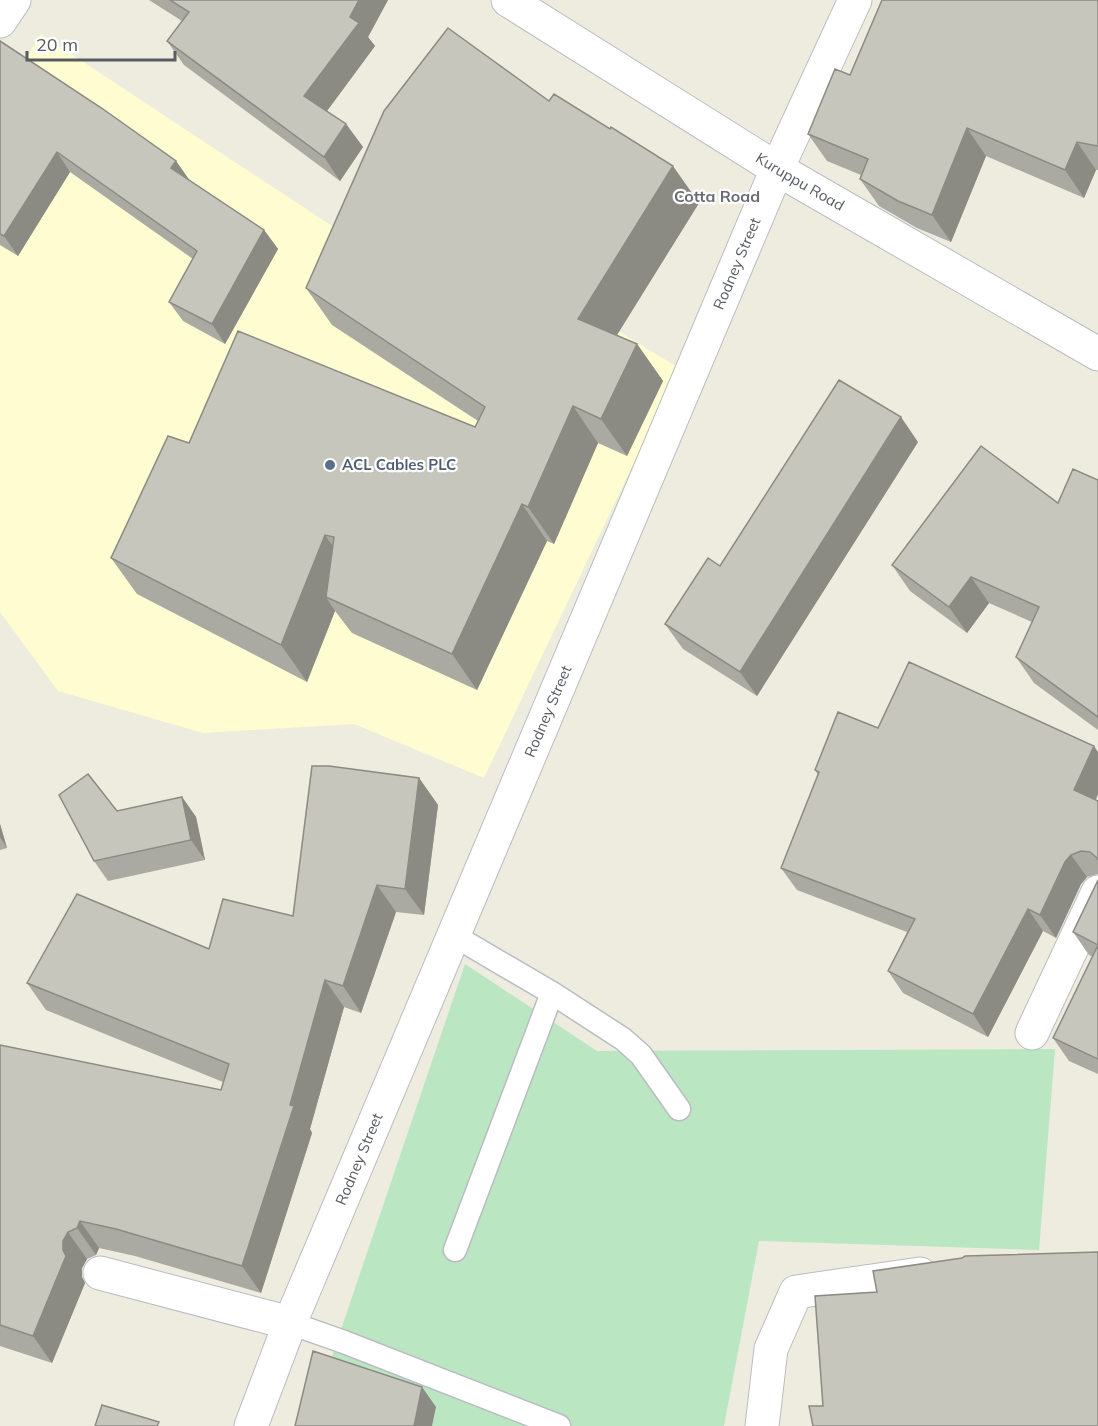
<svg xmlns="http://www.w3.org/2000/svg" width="1098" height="1426" font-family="Mulish,sans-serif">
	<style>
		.commercial { fill: #fffcd2 }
		.green { fill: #bae6c1 }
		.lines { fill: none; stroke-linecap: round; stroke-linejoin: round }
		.service-casing { stroke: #babcc2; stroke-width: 25 }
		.minor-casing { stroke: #babcc2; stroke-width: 35 }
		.tertiary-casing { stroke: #babcc2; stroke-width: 35 }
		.service { stroke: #fff; stroke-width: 22 }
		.minor { stroke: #fff; stroke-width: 33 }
		.tertiary { stroke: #fff; stroke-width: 33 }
		.wall { fill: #abaaa2 }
		.shaded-wall { fill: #8b8b84 }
		.building { fill: #c7c6bc; stroke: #8b8b84; stroke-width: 1.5 }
		.service-dot { fill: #5c6f8a; stroke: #fff; stroke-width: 2 }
		.labels { text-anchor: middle; stroke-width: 4.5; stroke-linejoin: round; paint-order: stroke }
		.street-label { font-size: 15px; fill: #585b61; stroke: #fff }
		.service-label { font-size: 15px; font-weight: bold; fill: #4e5e75; stroke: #fff; text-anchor: start }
		.neighbourhood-label { font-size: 16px; font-weight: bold; fill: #696d74; stroke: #fff }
	</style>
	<rect width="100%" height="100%" fill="#edecdf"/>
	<!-- commercial -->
	<path class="commercial" d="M 41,34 L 344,234 L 376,184 L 679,368 L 484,778 L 354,724 L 203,733 L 58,691 L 0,612 L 0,100 Z"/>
	<!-- green -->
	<path class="green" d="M 465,964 L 597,1051 L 1055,1049 L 1039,1250 L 759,1241 L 724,1426 L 432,1426 L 327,1371 Z"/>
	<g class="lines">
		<defs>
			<path id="service" d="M 453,935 L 552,993 L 623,1039 L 641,1055 L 679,1109
				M 455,1250 L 552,993
				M 290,1323 L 344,1342 L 559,1426"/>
			<g id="minor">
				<path d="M 0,21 L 14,0"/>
				<path d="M 1032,1033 L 1098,892"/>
				<path d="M 100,1273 L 290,1323"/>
				<path id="s1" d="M 251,1426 L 290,1323 L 777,169 L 855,0"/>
				<path d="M 762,1426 L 771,1349 L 796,1292 L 920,1274"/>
			</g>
			<g id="tertiary">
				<path id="s2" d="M 508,0 L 777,169 L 1098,354"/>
			</g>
		</defs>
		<!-- service casing -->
		<use href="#service" class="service-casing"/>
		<!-- minor casing -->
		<use href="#minor" class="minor-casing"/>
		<!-- tertiary casing -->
		<use href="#tertiary" class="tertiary-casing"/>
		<!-- service -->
		<use href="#service" class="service"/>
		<!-- minor -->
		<use href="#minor" class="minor"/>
		<!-- tertiary -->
		<use href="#tertiary" class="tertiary"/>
	</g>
	<!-- wall -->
	<path class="wall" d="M 149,0 L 388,0 L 368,37 L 375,46 L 327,111 L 346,124 L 363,147 L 340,181 L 184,65 L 167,41 L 182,21 Z
		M 1098,0 L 1098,170 L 1096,170 L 1084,198 L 986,156 L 951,242 L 917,228 L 879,206 L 860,179 L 861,175 L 827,161 L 808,134 L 850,75 Z
		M 0,41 L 176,161 L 190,181 L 264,230 L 278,249 L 225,344 L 183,321 L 169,302 L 193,259 L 70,172 L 18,256 L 0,245 Z
		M 549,101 L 699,203 L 616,336 L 637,344 L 663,381 L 627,456 L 598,443 L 554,544 L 547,541 L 477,690 L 352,633 L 335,611 L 307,682 L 137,594 L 111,558 L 189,443 L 475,427 L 478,421 L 332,325 L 306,288 Z
		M 918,442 L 757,696 L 683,649 L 665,624 L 720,566 Z
		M 1098,480 L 1098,730 L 1034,683 L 1016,657 L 1032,622 L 989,603 L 967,633 L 910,591 L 892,565 L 1058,503 Z
		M 878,728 L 1098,752 L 1098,794 L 1096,800 L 1098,801 L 1098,874 L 1087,877 L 1081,884 L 1056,938 L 1043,931 L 988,1037 L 903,993 L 888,971 L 907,932 L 797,890 L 781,868 L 818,775 L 815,770 Z
		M 419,778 L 438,805 L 424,915 L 396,912 L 361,1013 L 344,1007 L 310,1129 L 312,1133 L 261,1293 L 135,1256 L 99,1248 L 96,1255 L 87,1259 L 82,1268 L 82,1277 L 85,1283 L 52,1363 L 0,1346 L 0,1045 L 221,1090 L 223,1082 L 46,1010 L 27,983 L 209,949 L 293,916 Z
		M 182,797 L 196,817 L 205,860 L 108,881 L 94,861 Z
		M 0,824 L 7,848 L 0,850 Z
		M 1098,880 L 1098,1074 L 1069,1061 L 1053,1038 L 1093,957 L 1089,955 L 1073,932 Z"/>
	<!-- shaded-wall -->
	<path class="shaded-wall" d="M 359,0 L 388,0 L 368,37 L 375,46 L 321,119 L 304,96 Z
		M 346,124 L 363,147 L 340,181 L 324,157 Z
		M 967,128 L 986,156 L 951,242 L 932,215 Z
		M 1077,142 L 1096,170 L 1084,198 L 1065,170 Z
		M 57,152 L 70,172 L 18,256 L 4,236 Z
		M 176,161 L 190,181 L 171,168 Z
		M 673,166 L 699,203 L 604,356 L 578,319 Z
		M 264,230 L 278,249 L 225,344 L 212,324 Z
		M 637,344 L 663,381 L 627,456 L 601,419 Z
		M 573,406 L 598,443 L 554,544 L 528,507 Z
		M 901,417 L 918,442 L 757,696 L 740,672 Z
		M 522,504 L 547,541 L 477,690 L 452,654 Z
		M 325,535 L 351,572 L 326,597 L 335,611 L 307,682 L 281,645 Z
		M 971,577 L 989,603 L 967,633 L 949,607 Z
		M 1094,746 L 1098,752 L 1098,794 L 1090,812 L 1074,790 Z
		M 419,778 L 438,805 L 424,915 L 405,889 Z
		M 182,797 L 196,817 L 205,860 L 191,840 Z
		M 0,824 L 7,848 L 0,837 Z
		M 1071,855 L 1087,877 L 1081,884 L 1056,938 L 1040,915 L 1065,862 Z
		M 377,885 L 396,912 L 361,1013 L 343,986 Z
		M 1028,909 L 1043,931 L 988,1037 L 973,1014 Z
		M 325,980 L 344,1007 L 310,1129 L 312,1133 L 261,1293 L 242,1266 L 290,1105 Z
		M 80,1221 L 99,1248 L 96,1255 L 77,1228 Z
		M 68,1232 L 87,1259 L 82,1268 L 82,1277 L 85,1283 L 52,1363 L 33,1336 L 63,1250 L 63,1241 Z
		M 422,1387 L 436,1407 L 432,1426 L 414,1426 Z"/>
	<!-- building -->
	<path class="building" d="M 170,0 L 359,0 L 350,17 L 359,23 L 304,96 L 346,124 L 324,157 L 167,41 L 189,12 Z
		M 882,0 L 1098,0 L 1098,146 L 1077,142 L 1065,170 L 967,128 L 932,215 L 898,201 L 860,179 L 868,159 L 808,134 L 835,69 L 850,75 Z
		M 448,28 L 549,101 L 554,94 L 610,129 L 611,127 L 673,166 L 578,319 L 637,344 L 601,419 L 573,406 L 528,507 L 522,504 L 452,654 L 326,597 L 334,537 L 325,535 L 281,645 L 111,558 L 168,436 L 189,443 L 238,331 L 475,427 L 485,407 L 306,288 L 384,111 Z
		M 0,41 L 103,109 L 176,161 L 171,168 L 264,230 L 212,324 L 169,302 L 197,251 L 57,152 L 4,236 L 0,234 Z
		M 839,380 L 901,417 L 740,672 L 665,624 L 708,558 L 720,566 Z
		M 981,446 L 1058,503 L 1073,469 L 1098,480 L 1098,717 L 1016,657 L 1039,607 L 971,577 L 949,607 L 892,565 Z
		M 909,662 L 1094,746 L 1074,790 L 1098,801 L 1098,860 L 1097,858 L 1090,852 L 1081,851 L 1071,855 L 1065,862 L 1040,915 L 1028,909 L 973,1014 L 888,971 L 915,919 L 781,868 L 819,772 L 815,770 L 838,712 L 878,728 Z
		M 312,766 L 329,766 L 419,778 L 405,889 L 377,885 L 343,986 L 325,980 L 290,1105 L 294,1106 L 242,1266 L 116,1229 L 80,1221 L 77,1228 L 68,1232 L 63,1241 L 63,1250 L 66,1256 L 33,1336 L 0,1325 L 0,1045 L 221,1090 L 229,1064 L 27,983 L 77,894 L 209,949 L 223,899 L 293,916 Z
		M 88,774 L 117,811 L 182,797 L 191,840 L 94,861 L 59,795 Z
		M 1098,880 L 1098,945 L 1073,932 Z
		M 1098,945 L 1098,1059 L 1053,1038 Z
		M 1098,1252 L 1098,1426 L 813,1426 L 809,1406 L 823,1406 L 815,1296 L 877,1292 L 873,1271 L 962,1258 L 965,1256 Z
		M 313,1351 L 422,1387 L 414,1426 L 295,1426 Z
		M 102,1405 L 159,1422 L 157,1426 L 95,1426 Z"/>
	<!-- markers -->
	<circle class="service-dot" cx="330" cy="465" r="6"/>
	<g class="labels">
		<!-- street labels -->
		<g class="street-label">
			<text dy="5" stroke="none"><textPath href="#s2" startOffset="344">Kuruppu Road</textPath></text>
			<text dy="5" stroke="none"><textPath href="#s1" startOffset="1260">Rodney Street</textPath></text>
			<text dy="5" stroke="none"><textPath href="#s1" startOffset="774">Rodney Street</textPath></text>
			<text dy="5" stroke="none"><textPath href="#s1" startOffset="288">Rodney Street</textPath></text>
		</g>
		<!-- service labels -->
		<g class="service-label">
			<text x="342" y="470">ACL Cables PLC</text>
		</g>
		<!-- neighbourhood labels -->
		<g class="neighbourhood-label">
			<text x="717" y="202">Cotta Road</text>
		</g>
	</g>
	<!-- scale -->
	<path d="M27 51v9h148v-9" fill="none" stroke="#585b61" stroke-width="3"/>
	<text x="36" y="51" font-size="18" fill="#585b61" stroke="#ffffff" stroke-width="4.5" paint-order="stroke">20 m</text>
</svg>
